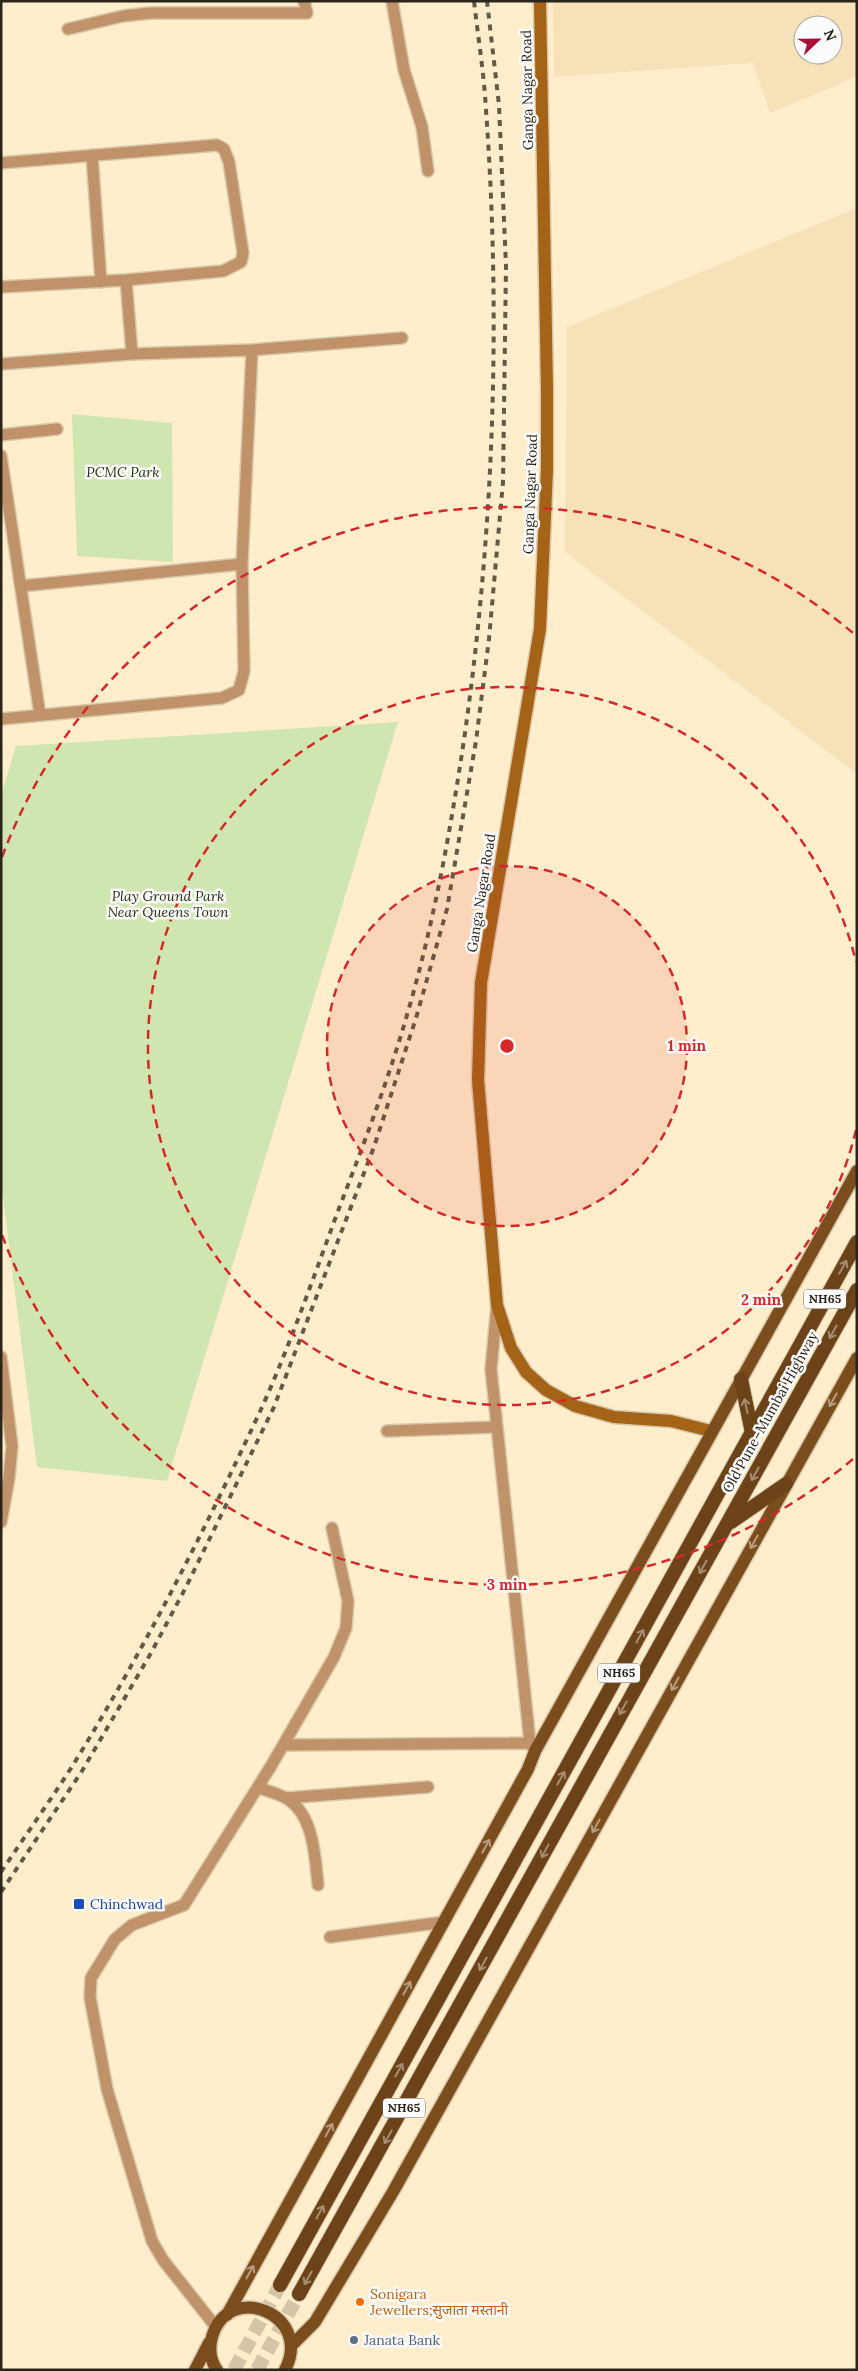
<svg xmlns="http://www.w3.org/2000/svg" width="858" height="2371" font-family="Lora,'Noto Sans Devanagari',serif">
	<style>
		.built { fill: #f6e1b9; fill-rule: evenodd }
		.green { fill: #d0e6b0 }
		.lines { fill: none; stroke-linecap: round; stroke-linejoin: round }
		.trunk-tunnel { stroke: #d5c5a7; stroke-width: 14; stroke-dasharray: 14 7; stroke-linecap: butt }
		.minor-casing { stroke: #d9c9ab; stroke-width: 14 }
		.secondary-casing { stroke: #d9c9ab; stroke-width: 15 }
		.primary-casing { stroke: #d9c9ab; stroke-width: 15 }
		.trunk-casing { stroke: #d9c9ab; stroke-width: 16 }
		.minor { stroke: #c09269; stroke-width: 11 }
		.secondary { stroke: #a56317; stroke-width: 12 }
		.primary { stroke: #7c4d1c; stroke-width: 12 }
		.trunk { stroke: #6c4318; stroke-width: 14 }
		.rail { stroke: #635947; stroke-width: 4; stroke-dasharray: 6 6; stroke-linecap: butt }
		.oneway { stroke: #a68d73 }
		.oneway2 { stroke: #b69c81 }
		.ring { fill: none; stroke: #d62828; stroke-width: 2.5; stroke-dasharray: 9 6 }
		.transit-dot { fill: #1a4fb4; stroke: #fcfcfc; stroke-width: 2 }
		.food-dot { fill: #e8710a; stroke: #fcfcfc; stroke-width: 2 }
		.service-dot { fill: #5c6f8a; stroke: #fcfcfc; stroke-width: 2 }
		.labels { text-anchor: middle; stroke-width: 5; stroke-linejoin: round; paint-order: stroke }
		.shield { fill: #fcfcfc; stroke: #6a655c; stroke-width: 1 }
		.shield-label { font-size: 12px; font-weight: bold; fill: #2b2418 }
		.street-label { font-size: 14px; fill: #2b2418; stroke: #fcfcfc }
		.park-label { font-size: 14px; font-style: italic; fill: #273310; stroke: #fcfcfc }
		.transit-label { font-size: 14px; fill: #164399; stroke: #fcfcfc; text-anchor: start }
		.food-label { font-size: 14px; fill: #c56008; stroke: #fcfcfc; text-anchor: start }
		.service-label { font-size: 14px; fill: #4e5e75; stroke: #fcfcfc; text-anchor: start }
		.centre { fill: #d62828; stroke: #fcfcfc; stroke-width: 2.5 }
		.ring-label { font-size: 15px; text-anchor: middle; font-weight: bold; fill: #d62828; stroke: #fcfcfc; stroke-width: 5; stroke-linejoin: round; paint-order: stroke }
	</style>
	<rect width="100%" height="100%" fill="#ffedcb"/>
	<!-- built -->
	<path class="built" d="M 553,1 L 857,1 L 857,77 L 770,113 L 753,63 L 554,77 ZM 803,25 L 833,25 L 833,55 L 803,55 Z
		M 857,208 L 857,774 L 565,552 L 567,327 Z"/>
	<!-- green -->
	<path class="green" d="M 72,414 L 172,423 L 173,562 L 77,556 Z
		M 398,722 L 167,1481 L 37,1467 L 1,1182 L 1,795 L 16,746 Z"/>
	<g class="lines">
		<!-- trunk-tunnel -->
		<path class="trunk-tunnel" d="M 234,2370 L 280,2285
			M 257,2370 L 299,2294"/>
		<defs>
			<path id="minor" d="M 392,1 L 404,70 L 422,127 L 428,171
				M 68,29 L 123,16 L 150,13 L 307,13 L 304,1
				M 92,155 L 101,282
				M 1,163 L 217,145 L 224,149 L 229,162 L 243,253 L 241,262 L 223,271 L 126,280 L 1,287
				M 126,280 L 132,354
				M 1,364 L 132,354 L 252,350 L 402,338
				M 1,435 L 57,429
				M 1,456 L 40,715
				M 21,586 L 242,564
				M 1,719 L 222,698 L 239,690 L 244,671 L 242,564 L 252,350
				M 497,1305 L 491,1369 L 530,1743 L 535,1751
				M 1,1357 L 12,1446 L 9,1478 L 1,1522
				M 387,1431 L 497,1427
				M 283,1745 L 530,1743
				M 258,1787 C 266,1791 276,1793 284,1797 C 314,1812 315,1857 318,1885
				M 286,1798 L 428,1787
				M 330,1937 L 444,1922
				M 216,2327 L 163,2260 L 152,2241 L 107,2089 L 90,1997 L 91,1978 L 115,1939 L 132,1925 L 184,1905 L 271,1766 L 334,1657 L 346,1628 L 348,1601 L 332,1528"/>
			<path id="secondary" d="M 540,1 L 547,389 L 547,469 L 540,629 L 481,983 L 478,1080 L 497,1305 L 511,1348 L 526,1372 L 546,1390 L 575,1406 L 614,1417 L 671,1421 L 711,1431"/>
			<path id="primary" d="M 227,2315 L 528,1769 L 535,1751 L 857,1171
				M 291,2346 L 315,2322 L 394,2190 L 857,1358
				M 195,2370 L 209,2343
				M 217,2370 C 210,2360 209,2348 212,2337 C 228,2280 314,2314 285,2370"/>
			<path id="trunk" d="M 741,1379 L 752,1433
				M 731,1522 L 786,1484
				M 280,2285 L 857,1242
				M 299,2294 L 857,1290"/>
		</defs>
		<!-- minor casing -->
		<use href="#minor" class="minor-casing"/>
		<!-- secondary casing -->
		<use href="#secondary" class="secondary-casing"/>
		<!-- primary casing -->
		<use href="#primary" class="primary-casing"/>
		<!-- trunk casing -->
		<use href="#trunk" class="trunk-casing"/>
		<!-- minor -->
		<use href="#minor" class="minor"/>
		<!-- secondary -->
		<use href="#secondary" class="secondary"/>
		<!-- primary -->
		<use href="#primary" class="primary"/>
		<!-- trunk -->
		<use href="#trunk" class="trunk"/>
		<!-- rail -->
		<path class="rail" d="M 1,1872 C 25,1836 50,1801 73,1765 C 144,1650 206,1528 263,1405 C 291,1342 314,1276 338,1211 C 363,1146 388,1081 407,1015 C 434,923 451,828 465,733 C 494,526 501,318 486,110 C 484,73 478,37 474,1
			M 1,1892 L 82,1771 L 151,1653 L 186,1587 L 274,1407 L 374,1147 L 416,1018 L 447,909 L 476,741 L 489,639 L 503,482 L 506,266 L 499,105 L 487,1"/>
	</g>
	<!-- one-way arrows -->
	<defs><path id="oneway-shaft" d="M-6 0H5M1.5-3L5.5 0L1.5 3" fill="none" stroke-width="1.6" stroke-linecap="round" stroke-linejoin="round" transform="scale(1.25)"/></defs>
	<g class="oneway">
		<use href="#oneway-shaft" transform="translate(843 1267) rotate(-61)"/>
		<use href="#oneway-shaft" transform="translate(833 1332) rotate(119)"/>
		<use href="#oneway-shaft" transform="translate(746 1406) rotate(-102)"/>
		<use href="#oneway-shaft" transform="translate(755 1474) rotate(119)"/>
		<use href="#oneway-shaft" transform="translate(703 1567) rotate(119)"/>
		<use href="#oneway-shaft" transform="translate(640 1636) rotate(-61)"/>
		<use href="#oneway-shaft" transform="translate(623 1708) rotate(119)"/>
		<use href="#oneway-shaft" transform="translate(561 1778) rotate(-61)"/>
		<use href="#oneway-shaft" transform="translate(545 1851) rotate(118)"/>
		<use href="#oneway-shaft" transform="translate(483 1964) rotate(119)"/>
		<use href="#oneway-shaft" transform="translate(399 2070) rotate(-61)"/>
		<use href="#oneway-shaft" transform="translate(388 2137) rotate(119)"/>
		<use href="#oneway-shaft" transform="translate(320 2212) rotate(-61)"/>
		<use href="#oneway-shaft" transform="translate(308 2278) rotate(119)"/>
	</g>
	<g class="oneway2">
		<use href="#oneway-shaft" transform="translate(833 1400) rotate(119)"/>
		<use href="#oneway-shaft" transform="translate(754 1542) rotate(119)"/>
		<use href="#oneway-shaft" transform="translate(675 1684) rotate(119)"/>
		<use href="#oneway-shaft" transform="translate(596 1826) rotate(119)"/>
		<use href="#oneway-shaft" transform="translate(486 1846) rotate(-61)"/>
		<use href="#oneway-shaft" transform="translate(407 1988) rotate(-61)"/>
		<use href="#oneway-shaft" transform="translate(329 2130) rotate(-61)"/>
		<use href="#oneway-shaft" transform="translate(250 2272) rotate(-61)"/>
	</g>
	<!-- distance rings -->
	<circle cx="507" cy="1046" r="180" fill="#d62828" fill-opacity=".12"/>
	<g class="ring">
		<circle cx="507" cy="1046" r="180"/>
		<path d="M856 1130A359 359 0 1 1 856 962"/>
		<path d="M853 1459A539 539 0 0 1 2 1235M2 857A539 539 0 0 1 853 633"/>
	</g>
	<!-- markers -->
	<rect class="transit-dot" x="73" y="1898" width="12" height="12" rx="2.5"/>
	<circle class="food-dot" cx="360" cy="2302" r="5"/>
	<circle class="service-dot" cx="354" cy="2340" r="5"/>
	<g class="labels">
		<!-- shield labels -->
		<g class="shield">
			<rect x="804" y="1289.5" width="42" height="19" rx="4"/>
			<rect x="598" y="1663.5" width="42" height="19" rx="4"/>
			<rect x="383" y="2098.5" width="42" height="19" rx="4"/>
		</g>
		<g class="shield-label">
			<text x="825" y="1303">NH65</text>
			<text x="619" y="1677">NH65</text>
			<text x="404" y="2112">NH65</text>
		</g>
		<!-- street labels -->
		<g class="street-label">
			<text transform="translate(527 90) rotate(-91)" y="5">Ganga Nagar Road</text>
			<text transform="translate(530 494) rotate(-88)" y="5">Ganga Nagar Road</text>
			<text transform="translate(481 893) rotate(-81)" y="5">Ganga Nagar Road</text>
			<text transform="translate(770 1412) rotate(-61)" y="5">Old Pune–Mumbai Highway</text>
		</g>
		<!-- park labels -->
		<g class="park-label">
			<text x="123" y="477">PCMC Park</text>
			<text x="168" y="901">Play Ground Park<tspan x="168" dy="16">Near Queens Town</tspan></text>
		</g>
		<!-- transit labels -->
		<g class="transit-label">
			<text x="90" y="1909">Chinchwad</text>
		</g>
		<!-- food labels -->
		<g class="food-label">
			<text x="370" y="2299">Sonigara<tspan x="370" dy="16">Jewellers;सुजाता मस्तानी</tspan></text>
		</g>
		<!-- service labels -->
		<g class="service-label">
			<text x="364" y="2345">Janata Bank</text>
		</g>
	</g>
	<circle cx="507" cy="1046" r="8" class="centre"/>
	<g class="ring-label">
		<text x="687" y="1051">1 min</text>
		<text x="761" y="1305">2 min</text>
		<text x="507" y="1590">3 min</text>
	</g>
	<!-- border -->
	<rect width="858" height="2371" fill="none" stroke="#2b2418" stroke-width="5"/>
	<!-- north arrow -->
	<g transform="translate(818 40) rotate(68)"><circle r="24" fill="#fcfcfc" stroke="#a8a6a1"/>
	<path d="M0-4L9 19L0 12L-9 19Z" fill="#a81037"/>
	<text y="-8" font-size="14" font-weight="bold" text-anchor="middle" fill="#2b2418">N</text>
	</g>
</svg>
